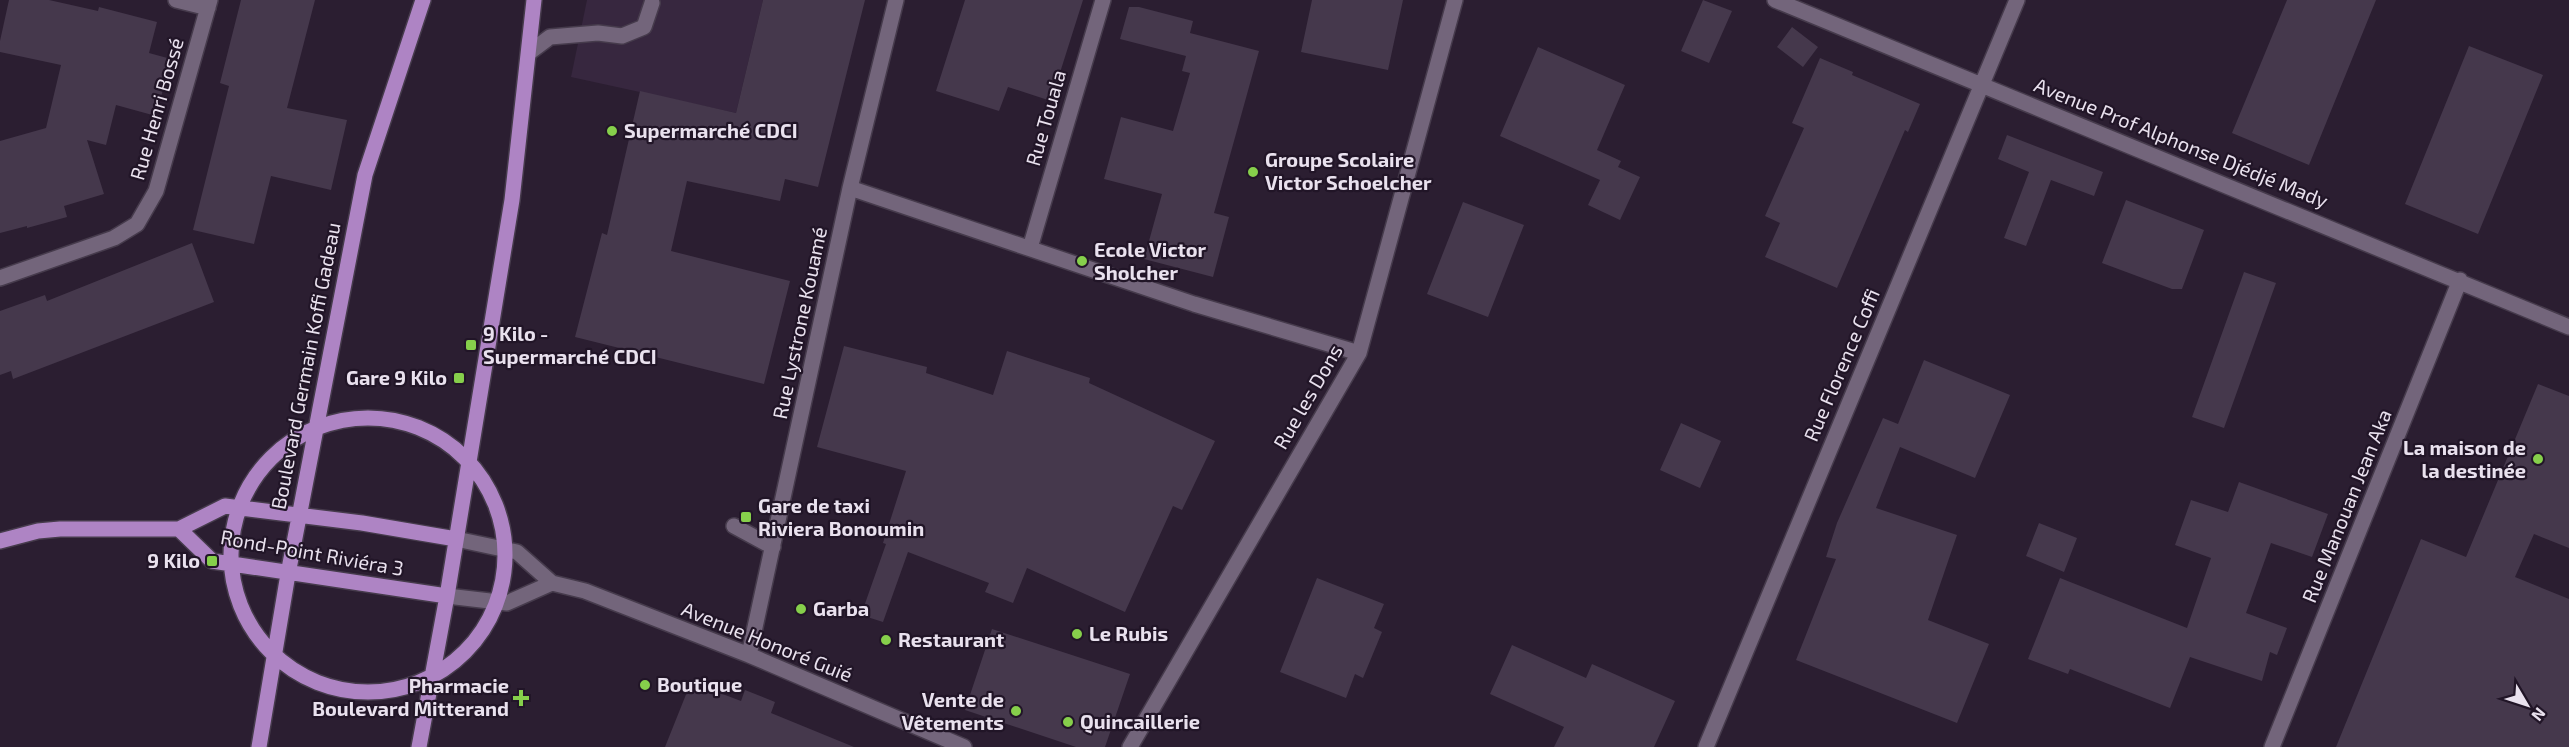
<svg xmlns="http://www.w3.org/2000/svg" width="2569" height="747" font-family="'Exo 2',sans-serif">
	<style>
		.built { fill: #37273f }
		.building { fill: #45384c }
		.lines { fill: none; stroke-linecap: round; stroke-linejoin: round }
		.minor-casing { stroke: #463b4c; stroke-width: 18 }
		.major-casing { stroke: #463b4c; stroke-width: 18 }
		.minor { stroke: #73657b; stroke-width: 15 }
		.major { stroke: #ae84c4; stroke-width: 15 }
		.poi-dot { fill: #86cf4b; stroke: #211527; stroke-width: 2 }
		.labels { text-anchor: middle; stroke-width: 4.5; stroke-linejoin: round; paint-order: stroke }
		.street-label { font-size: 20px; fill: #e9e1ee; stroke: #211527 }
		.poi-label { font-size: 20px; font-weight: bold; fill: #e9e1ee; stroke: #211527; text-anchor: start }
	</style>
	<rect width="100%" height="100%" fill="#2b1e31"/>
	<!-- built -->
	<path class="built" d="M 587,0 L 763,0 L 736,113 L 571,77 Z"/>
	<!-- building -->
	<path class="building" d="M 9,0 L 49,0 L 98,11 L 99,7 L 157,22 L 149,53 L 171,59 L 156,116 L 116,105 L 106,145 L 87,140 L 104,194 L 64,206 L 67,217 L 27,228 L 27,226 L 0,233 L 0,141 L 46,128 L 61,65 L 0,52 L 0,41 Z
		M 241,0 L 315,0 L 287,108 L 347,120 L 331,190 L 271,176 L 254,244 L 193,230 L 229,86 L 220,83 Z
		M 763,0 L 865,0 L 818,187 L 785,179 L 780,201 L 687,181 L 671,251 L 790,281 L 764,384 L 575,337 L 602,233 L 607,235 L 640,91 L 736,113 Z
		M 965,0 L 1083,0 L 1051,101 L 1008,87 L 999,111 L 936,91 Z
		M 1312,0 L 1403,0 L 1388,70 L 1301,52 Z
		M 1703,0 L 1732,11 L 1709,63 L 1681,51 Z
		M 2287,0 L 2376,0 L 2309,165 L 2232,133 Z
		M 1129,7 L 1139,7 L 1193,21 L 1190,33 L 1259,51 L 1214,213 L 1229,217 L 1213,277 L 1144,259 L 1162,194 L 1104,179 L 1121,117 L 1173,131 L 1190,73 L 1182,71 L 1186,56 L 1120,39 Z
		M 1792,27 L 1818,47 L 1803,67 L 1777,47 Z
		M 2469,46 L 2543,75 L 2478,234 L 2405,204 Z
		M 1538,47 L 1625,85 L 1597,150 L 1621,161 L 1618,167 L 1640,177 L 1620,220 L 1588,205 L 1600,180 L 1500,136 Z
		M 1820,58 L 1853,72 L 1852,75 L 1920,104 L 1908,132 L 1905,130 L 1837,288 L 1765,257 L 1780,223 L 1765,216 L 1804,128 L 1792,123 Z
		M 2007,135 L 2103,172 L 2094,196 L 2051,180 L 2026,246 L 2004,238 L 2029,172 L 1998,159 Z
		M 2126,200 L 2204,230 L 2182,289 L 2172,289 L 2102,263 Z
		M 1463,202 L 1524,225 L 1488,317 L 1427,294 Z
		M 192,243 L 214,302 L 13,379 L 11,371 L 0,375 L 0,311 L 45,295 L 47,301 Z
		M 2244,272 L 2276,283 L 2224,428 L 2192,417 Z
		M 844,346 L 927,367 L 926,373 L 993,395 L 1007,351 L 1090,378 L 1089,383 L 1215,441 L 1182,510 L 1173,506 L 1125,612 L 1027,568 L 1013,603 L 985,592 L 989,583 L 908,552 L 883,622 L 861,615 L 886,544 L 883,543 L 906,471 L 817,447 Z
		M 1924,360 L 2010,395 L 1975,478 L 1900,447 L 1876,508 L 1957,535 L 1928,620 L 1989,644 L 1957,723 L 1796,660 L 1836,559 L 1826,557 L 1837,523 L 1883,418 L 1898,424 Z
		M 2538,384 L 2569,396 L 2569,548 L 2534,534 L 2515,577 L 2569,599 L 2569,747 L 2336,747 L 2421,539 L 2466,557 Z
		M 1681,423 L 1721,441 L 1700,488 L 1660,470 Z
		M 2239,482 L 2328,514 L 2312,557 L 2271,543 L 2246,613 L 2287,628 L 2277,655 L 2270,652 L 2262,681 L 2190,657 L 2170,708 L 2070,669 L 2068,674 L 2028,659 L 2060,578 L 2187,628 L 2211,558 L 2175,545 L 2191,500 L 2228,512 Z
		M 2039,523 L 2077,538 L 2064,572 L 2026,556 Z
		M 1317,578 L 1384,604 L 1374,628 L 1382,632 L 1363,678 L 1355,674 L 1346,698 L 1280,672 Z
		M 992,629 L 1130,674 L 1105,747 L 1076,747 L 965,710 Z
		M 1512,645 L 1586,678 L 1592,664 L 1675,701 L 1654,747 L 1554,747 L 1564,727 L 1490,694 Z
		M 691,682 L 741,701 L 745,690 L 775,702 L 771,713 L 854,747 L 665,747 Z"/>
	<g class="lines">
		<defs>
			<path id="minor" d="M 176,0 L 208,8
				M 1775,0 L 2569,327
				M 530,52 L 550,37 L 598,33 L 622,36 L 644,27 L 652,3
				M 850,188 L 1194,304 L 1359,353
				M 1030,248 L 1103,0
				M 0,278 L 114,238 L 137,224 L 156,191 L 210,0
				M 734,526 L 773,547
				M 456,539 L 517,552 L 552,583 L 585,591 L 749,655 L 964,747
				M 447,596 L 507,603 L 552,583
				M 749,655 L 850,188 L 896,0
				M 1130,747 L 1359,353 L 1455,0
				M 1706,747 L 2017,0
				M 2272,747 L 2460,280"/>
			<path id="major" d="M231 555a137 137 0 1 1 274 0a137 137 0 1 1-274 0Z
				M 179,529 L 212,561 L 447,596
				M 0,541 L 38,531 L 60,529 L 179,529 L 225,506 L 362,523 L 456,539
				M 259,747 L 288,574 L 365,175 L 423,0
				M 419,747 L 447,596 L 512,200 L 534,0"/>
		</defs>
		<!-- minor casing -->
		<use href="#minor" class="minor-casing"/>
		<!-- major casing -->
		<use href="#major" class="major-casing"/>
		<!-- minor -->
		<use href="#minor" class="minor"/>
		<!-- major -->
		<use href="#major" class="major"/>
	</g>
	<!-- markers -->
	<g class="poi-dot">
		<circle cx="612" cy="131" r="6"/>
		<circle cx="1253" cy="172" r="6"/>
		<circle cx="1082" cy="261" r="6"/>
		<rect x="465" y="339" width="12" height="12" rx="3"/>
		<rect x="453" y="372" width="12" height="12" rx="3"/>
		<circle cx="2538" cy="459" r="6"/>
		<rect x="740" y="511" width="12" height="12" rx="3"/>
		<rect x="206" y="555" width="12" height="12" rx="3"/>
		<circle cx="801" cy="609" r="6"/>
		<circle cx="1077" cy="634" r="6"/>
		<circle cx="886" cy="640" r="6"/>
		<circle cx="645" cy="685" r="6"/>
		<path d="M518 689h6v6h6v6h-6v6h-6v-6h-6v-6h6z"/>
		<circle cx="1016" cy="711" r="6"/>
		<circle cx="1068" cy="722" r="6"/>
	</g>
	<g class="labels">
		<!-- street labels -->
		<g class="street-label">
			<text transform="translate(157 109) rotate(-74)" y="7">Rue Henri Bossé</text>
			<text transform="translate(1046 118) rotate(-74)" y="7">Rue Touala</text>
			<text transform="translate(2181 143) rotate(22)" y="7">Avenue Prof Alphonse Djédjé Mady</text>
			<text transform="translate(800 323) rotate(-78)" y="7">Rue Lystrone Kouamé</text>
			<text transform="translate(1842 365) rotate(-67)" y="7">Rue Florence Coffi</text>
			<text transform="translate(306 366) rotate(-79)" y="7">Boulevard Germain Koffi Gadeau</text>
			<text transform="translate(1308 397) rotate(-60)" y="7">Rue les Dons</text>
			<text transform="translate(2347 506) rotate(-68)" y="7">Rue Manouan Jean Aka</text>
			<text transform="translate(312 553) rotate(10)" y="7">Rond-Point Riviéra 3</text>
			<text transform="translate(767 642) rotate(22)" y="7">Avenue Honoré Guié</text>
		</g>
		<!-- poi labels -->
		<g class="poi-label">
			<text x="624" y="138">Supermarché CDCI</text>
			<text x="1265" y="167">Groupe Scolaire<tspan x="1265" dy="23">Victor Schoelcher</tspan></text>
			<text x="1094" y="257">Ecole Victor<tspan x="1094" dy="23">Sholcher</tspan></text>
			<text x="483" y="341">9 Kilo -<tspan x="483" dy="23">Supermarché CDCI</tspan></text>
			<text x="447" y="385" text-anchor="end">Gare 9 Kilo</text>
			<text x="2526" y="455" text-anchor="end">La maison de<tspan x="2526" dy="23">la destinée</tspan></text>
			<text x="758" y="513">Gare de taxi<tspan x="758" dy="23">Riviera Bonoumin</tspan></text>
			<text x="200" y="568" text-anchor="end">9 Kilo</text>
			<text x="813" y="616">Garba</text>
			<text x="1089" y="641">Le Rubis</text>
			<text x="898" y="647">Restaurant</text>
			<text x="657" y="692">Boutique</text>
			<text x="509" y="693" text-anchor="end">Pharmacie<tspan x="509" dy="23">Boulevard Mitterand</tspan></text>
			<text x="1004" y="707" text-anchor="end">Vente de<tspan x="1004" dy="23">Vêtements</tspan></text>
			<text x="1080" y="729">Quincaillerie</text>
		</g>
	</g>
	<!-- north arrow -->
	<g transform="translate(2527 705) rotate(129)" stroke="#211527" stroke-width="4.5" paint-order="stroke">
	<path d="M0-4.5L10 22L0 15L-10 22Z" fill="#e9e1ee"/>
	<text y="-9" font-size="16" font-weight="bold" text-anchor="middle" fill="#e9e1ee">N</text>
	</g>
</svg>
